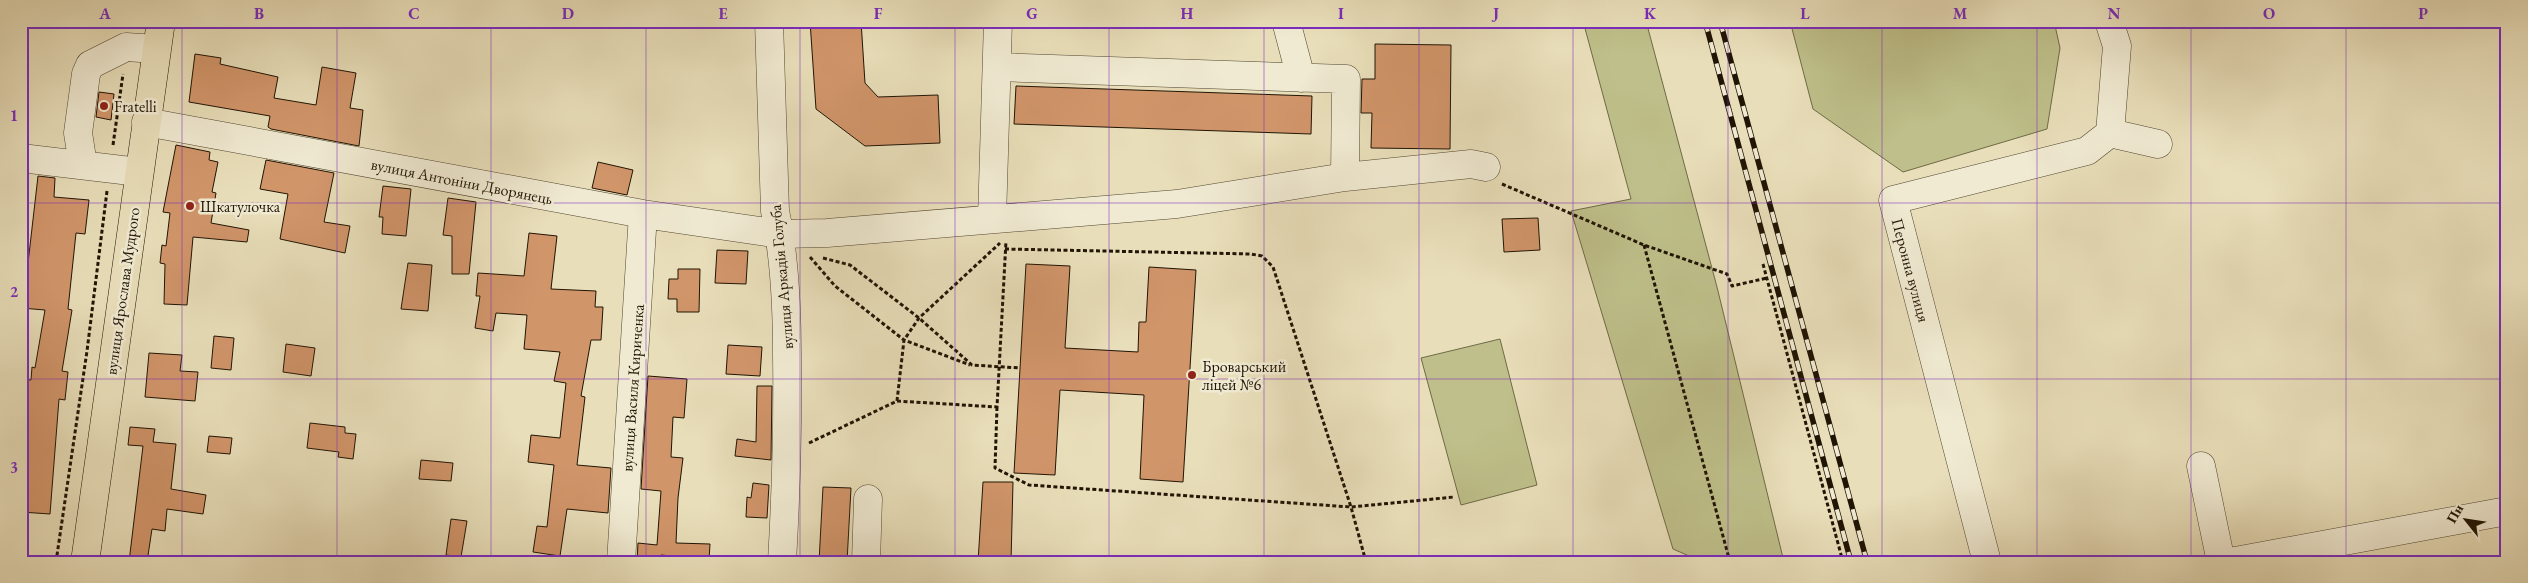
<svg xmlns="http://www.w3.org/2000/svg" width="2528" height="583" font-family="'EB Garamond',serif">
	<style>
		.green { fill: #bebf8a; stroke: #6f6a47 }
		.building { fill: #d1956a; stroke: #201404 }
		.lines { fill: none; stroke-linecap: round; stroke-linejoin: round }
		.minor-casing { stroke: #524631; stroke-width: 29 }
		.major-casing { stroke: #201404; stroke-width: 29 }
		.path { stroke: #201404; stroke-width: 3; stroke-dasharray: 4 2.5; stroke-linecap: butt }
		.minor { stroke: #f0ead2; stroke-width: 28 }
		.major { stroke: #e8deb9; stroke-width: 28 }
		.rail-casing { stroke: #201404; stroke-width: 5.5 }
		.rail { stroke: #f0ead2; stroke-width: 4; stroke-dasharray: 11; stroke-linecap: butt }
		.grid { fill: none; stroke: #7b2cbf; stroke-width: 1; stroke-opacity: 0.55 }
		.poi-dot { fill: #8f2418; stroke: #f0ead2; stroke-width: 2 }
		.labels { text-anchor: middle; stroke-width: 5; stroke-linejoin: round; paint-order: stroke }
		.poi-label { font-size: 16px; fill: #201404; stroke: #f0ead2; text-anchor: start }
		.street-label { font-size: 16px; fill: #201404; stroke: #f0ead2 }
		.neatline { fill: none; stroke: #7b2cbf; stroke-width: 2 }
		.grid-label { font-size: 16px; text-anchor: middle; font-weight: bold; fill: #7b2cbf }
	</style>
	<rect width="100%" height="100%" fill="#e8deb9"/>
	<filter id="stains"><feTurbulence type="fractalNoise" baseFrequency=".004" numOctaves="4"/><feColorMatrix values="0 0 0 0 .2 0 0 0 0 .09 0 0 0 0 .02 0 0 0 .5 -.17"/></filter>
	<radialGradient id="worn" r=".72"><stop offset=".6" stop-color="#630" stop-opacity="0"/><stop offset="1" stop-color="#630" stop-opacity=".3"/></radialGradient>
	<!-- green -->
	<path class="green" d="M 1583,21 L 1646,21 L 1717,287 L 1784,562 L 1703,562 L 1673,549 L 1571,211 L 1631,199 Z
		M 1790,21 L 2054,21 L 2060,48 L 2047,129 L 1903,172 L 1813,109 Z
		M 1500,339 L 1537,485 L 1461,505 L 1421,358 Z"/>
	<!-- building -->
	<path class="building" d="M 810,21 L 861,21 L 865,83 L 878,97 L 938,95 L 940,143 L 865,146 L 816,109 Z
		M 1375,44 L 1451,45 L 1450,149 L 1371,148 L 1372,113 L 1361,113 L 1362,79 L 1375,79 Z
		M 195,54 L 221,58 L 220,64 L 278,77 L 274,98 L 316,105 L 322,67 L 356,73 L 350,108 L 363,110 L 359,146 L 271,129 L 268,127 L 270,116 L 189,102 Z
		M 1016,86 L 1312,96 L 1311,134 L 1014,124 Z
		M 99,92 L 114,94 L 111,120 L 96,117 Z
		M 176,145 L 210,152 L 209,160 L 218,162 L 212,192 L 216,193 L 211,223 L 249,230 L 247,242 L 193,237 L 187,305 L 164,304 L 165,264 L 160,263 L 162,245 L 166,246 L 170,213 L 163,212 Z
		M 266,160 L 334,173 L 324,222 L 350,226 L 345,253 L 280,239 L 288,194 L 260,189 Z
		M 598,162 L 633,170 L 627,195 L 592,188 Z
		M 38,176 L 55,178 L 54,197 L 89,200 L 85,234 L 76,233 L 68,309 L 72,310 L 62,371 L 68,372 L 65,400 L 59,399 L 50,514 L 21,512 L 26,448 L 21,448 L 21,379 L 31,380 L 32,367 L 35,368 L 45,310 L 21,308 L 21,262 L 28,263 Z
		M 383,186 L 411,189 L 406,236 L 382,234 L 383,217 L 379,217 Z
		M 448,198 L 476,202 L 469,274 L 452,274 L 452,236 L 443,235 Z
		M 1538,218 L 1540,250 L 1504,252 L 1502,219 Z
		M 529,233 L 557,236 L 551,289 L 596,291 L 595,307 L 603,307 L 601,340 L 591,340 L 581,396 L 585,397 L 577,465 L 611,468 L 608,513 L 567,509 L 560,556 L 533,552 L 537,526 L 547,527 L 554,465 L 528,462 L 531,435 L 560,438 L 566,383 L 554,381 L 560,352 L 524,349 L 527,315 L 496,313 L 493,331 L 475,328 L 480,296 L 476,296 L 478,273 L 524,276 Z
		M 717,250 L 748,251 L 746,284 L 715,283 Z
		M 408,263 L 432,265 L 428,311 L 401,309 Z
		M 1026,264 L 1070,266 L 1065,348 L 1138,352 L 1139,322 L 1146,322 L 1149,267 L 1196,270 L 1183,482 L 1140,479 L 1144,395 L 1060,390 L 1055,475 L 1014,473 Z
		M 678,269 L 700,269 L 699,312 L 677,312 L 677,299 L 668,299 L 669,279 L 678,279 Z
		M 214,336 L 234,338 L 231,370 L 211,368 Z
		M 286,344 L 315,348 L 311,376 L 283,372 Z
		M 728,345 L 762,347 L 760,376 L 726,374 Z
		M 149,353 L 182,355 L 180,371 L 198,372 L 195,401 L 145,397 Z
		M 648,376 L 687,379 L 684,418 L 673,417 L 671,457 L 683,458 L 678,498 L 676,543 L 710,544 L 709,560 L 661,555 L 660,562 L 637,562 L 638,543 L 657,545 L 661,491 L 641,489 Z
		M 757,386 L 772,386 L 771,460 L 735,456 L 737,439 L 756,442 Z
		M 310,423 L 345,427 L 345,433 L 356,434 L 353,459 L 338,457 L 339,452 L 307,448 Z
		M 130,427 L 155,429 L 153,442 L 176,444 L 171,489 L 206,495 L 203,514 L 167,509 L 165,531 L 152,529 L 147,562 L 129,562 L 143,446 L 128,445 Z
		M 209,436 L 232,438 L 230,454 L 207,452 Z
		M 421,460 L 453,463 L 451,481 L 419,479 Z
		M 983,482 L 1013,482 L 1011,562 L 978,562 Z
		M 753,483 L 769,485 L 767,518 L 746,517 L 747,497 L 751,498 Z
		M 823,487 L 851,488 L 847,562 L 819,562 Z
		M 451,519 L 467,521 L 461,557 L 446,555 Z"/>
	<g class="lines">
		<defs>
			<path id="minor" d="M 769,21 L 775,211 C 785,258 787,307 787,355 C 788,424 786,493 782,562
				M 1286,21 L 1301,78
				M 2109,21 L 2117,46 L 2110,133
				M 997,67 L 1346,79 L 1345,177
				M 146,122 L 643,214 L 780,234 L 827,233 L 1177,204 L 1345,177 L 1471,164 L 1486,167
				M 21,158 L 139,172
				M 83,165 L 78,133 L 86,74 L 90,65 L 126,47 L 156,49
				M 992,219 L 998,21
				M 2201,466 L 2221,562
				M 621,562 L 643,214
				M 866,562 L 868,499
				M 1987,562 L 1893,200 L 2087,151 L 2110,133 L 2158,144
				M 2230,562 L 2507,511"/>
			<path id="major" d="M 85,562 L 161,21"/>
		</defs>
		<!-- minor casing -->
		<use href="#minor" class="minor-casing"/>
		<!-- major casing -->
		<use href="#major" class="major-casing"/>
		<!-- path -->
		<path class="path" d="M 113,145 L 123,74
			M 1502,184 L 1644,245 L 1727,274 L 1732,286 L 1767,278
			M 1644,245 L 1730,562
			M 1005,249 L 1251,254 L 1262,256 L 1273,267 L 1351,507 L 1366,562
			M 810,257 L 835,286 L 904,340 L 970,365
			M 823,258 L 850,265 L 919,318 L 972,365 L 1020,368
			M 1763,264 L 1843,562
			M 897,401 L 997,407 L 1006,241
			M 997,407 L 995,468 L 1029,485 L 1351,507 L 1454,497
			M 809,443 L 897,401 L 904,340 L 919,318 L 1000,243
			M 56,562 L 87,351 L 107,191"/>
		<!-- minor -->
		<use href="#minor" class="minor"/>
		<!-- major -->
		<use href="#major" class="major"/>
		<defs>
			<path id="rail" d="M 1705,21 L 1851,562
				M 1720,21 L 1867,562"/>
		</defs>
		<!-- rail casing -->
		<use href="#rail" class="rail-casing"/>
		<!-- rail -->
		<use href="#rail" class="rail"/>
	</g>
	<!-- grid -->
	<path class="grid" d="M 182,21 L 182,562M 337,21 L 337,562M 491,21 L 491,562M 646,21 L 646,562M 800,21 L 800,562M 955,21 L 955,562M 1109,21 L 1109,562M 1264,21 L 1264,562M 1419,21 L 1419,562M 1573,21 L 1573,562M 1728,21 L 1728,562M 1882,21 L 1882,562M 2037,21 L 2037,562M 2191,21 L 2191,562M 2346,21 L 2346,562M 21,203 L 2507,203M 21,379 L 2507,379"/>
	<!-- markers -->
	<g class="poi-dot">
		<circle cx="104" cy="106" r="5"/>
		<circle cx="190" cy="206" r="5"/>
		<circle cx="1192" cy="375" r="5"/>
	</g>
	<g class="labels">
		<!-- poi labels -->
		<g class="poi-label">
			<text x="114" y="112">Fratelli</text>
			<text x="200" y="212">Шкатулочка</text>
			<text x="1202" y="372">Броварський<tspan x="1202" dy="18">ліцей №6</tspan></text>
		</g>
		<!-- street labels -->
		<g class="street-label">
			<text transform="translate(462 181) rotate(11)" y="6">вулиця Антоніни Дворянець</text>
			<text transform="translate(1911 270) rotate(75)" y="6">Перонна вулиця</text>
			<text transform="translate(781 277) rotate(-95)" y="6">вулиця Аркадія Голуба</text>
			<text transform="translate(122 291) rotate(-82)" y="6">вулиця Ярослава Мудрого</text>
			<text transform="translate(632 388) rotate(-86)" y="6">вулиця Василя Кириченка</text>
		</g>
	</g>
	<!-- margin -->
	<rect width="2528" height="583" fill="none" stroke="#e8deb9" stroke-width="55"/>
	<!-- north arrow -->
	<g transform="translate(2466 520) rotate(300)" stroke="#f0ead2" stroke-width="4" paint-order="stroke">
	<path d="M0-4L9 19L0 12L-9 19Z" fill="#201404"/>
	<text y="-8" font-size="14" font-weight="bold" text-anchor="middle" fill="#201404">Пн</text>
	</g>
	<rect x="28" y="28" width="2472" height="528" class="neatline"/>
	<g class="grid-label">
		<text x="105" y="19">A</text>
		<text x="259" y="19">B</text>
		<text x="414" y="19">C</text>
		<text x="568" y="19">D</text>
		<text x="723" y="19">E</text>
		<text x="878" y="19">F</text>
		<text x="1032" y="19">G</text>
		<text x="1187" y="19">H</text>
		<text x="1341" y="19">I</text>
		<text x="1496" y="19">J</text>
		<text x="1650" y="19">K</text>
		<text x="1805" y="19">L</text>
		<text x="1960" y="19">M</text>
		<text x="2114" y="19">N</text>
		<text x="2269" y="19">O</text>
		<text x="2423" y="19">P</text>
		<text x="14" y="121">1</text>
		<text x="14" y="297">2</text>
		<text x="14" y="473">3</text>
	</g>
	<rect width="100%" height="100%" filter="url(#stains)"/>
	<rect width="100%" height="100%" fill="url(#worn)"/>
</svg>
